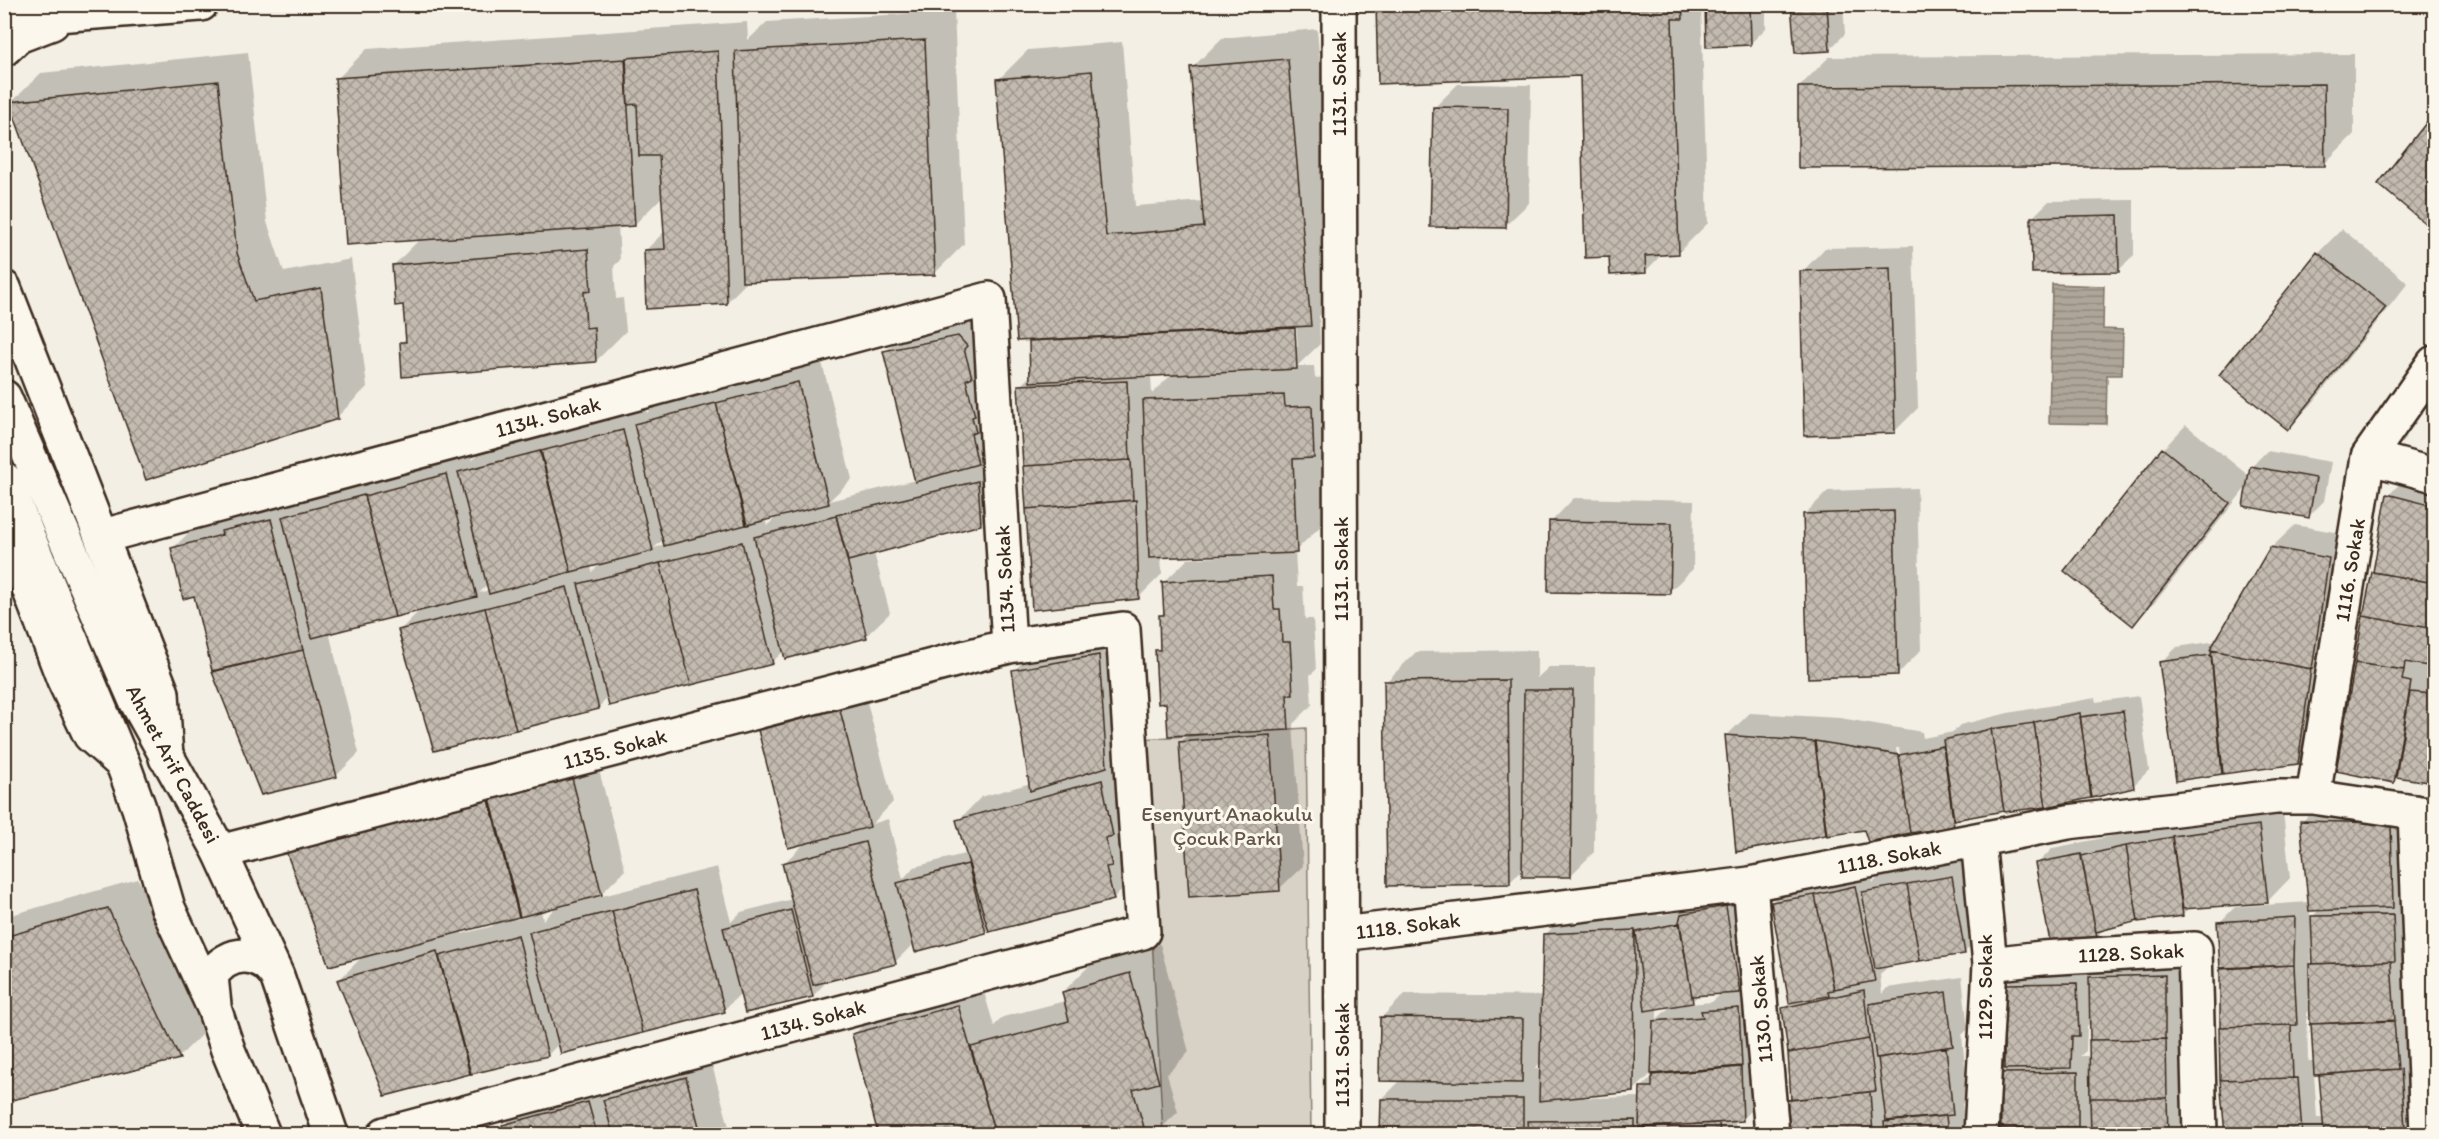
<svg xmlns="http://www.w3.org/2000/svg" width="2439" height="1139" font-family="Itim,sans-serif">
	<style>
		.green { fill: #d8d1c6; stroke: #8a7e72; stroke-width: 1.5 }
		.water { fill: url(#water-rules); stroke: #817468; stroke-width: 1.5 }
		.shadow { fill: #0003; fill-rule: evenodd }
		.building { fill: url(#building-cross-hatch); stroke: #3b2a1e; stroke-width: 1.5 }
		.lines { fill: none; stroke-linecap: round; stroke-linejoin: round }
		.street-casing { stroke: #3b2a1e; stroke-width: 38 }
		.secondary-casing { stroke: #3b2a1e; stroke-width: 38 }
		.primary-casing { stroke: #3b2a1e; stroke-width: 38 }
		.street { stroke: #fbf7ec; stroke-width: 33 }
		.secondary { stroke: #fbf7ec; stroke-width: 33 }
		.primary { stroke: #fbf7ec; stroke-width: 33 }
		.labels { text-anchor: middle; stroke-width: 6; stroke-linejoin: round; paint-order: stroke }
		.street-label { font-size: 21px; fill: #3b2a1e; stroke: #fbf7ec }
		.park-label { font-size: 21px; fill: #625448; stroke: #fbf7ec }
	</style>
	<defs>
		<pattern id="water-rules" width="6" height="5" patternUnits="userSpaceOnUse" patternTransform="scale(1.5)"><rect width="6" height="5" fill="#afa69a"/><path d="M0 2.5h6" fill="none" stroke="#90877d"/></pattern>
		<pattern id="building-cross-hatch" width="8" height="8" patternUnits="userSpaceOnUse" patternTransform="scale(1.5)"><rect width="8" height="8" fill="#c3bbb0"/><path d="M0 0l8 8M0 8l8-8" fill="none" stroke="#a0988f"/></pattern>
	</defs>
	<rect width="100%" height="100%" fill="#f3efe4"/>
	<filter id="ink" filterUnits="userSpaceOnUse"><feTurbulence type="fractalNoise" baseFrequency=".0167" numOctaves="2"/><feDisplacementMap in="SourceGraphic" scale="12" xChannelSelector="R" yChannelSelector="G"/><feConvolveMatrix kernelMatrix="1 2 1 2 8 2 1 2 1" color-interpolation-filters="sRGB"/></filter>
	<g filter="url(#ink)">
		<!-- green -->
		<path class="green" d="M 1306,728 L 1311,1134 L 1163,1134 L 1141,739 Z"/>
		<!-- water -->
		<path class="water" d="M 2052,284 L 2104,286 L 2103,329 L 2123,330 L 2122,375 L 2107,375 L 2106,424 L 2049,423 Z"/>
		<!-- shadow -->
		<path class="shadow" d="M 1378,4 L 1701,4 L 1708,223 L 1678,253 L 1663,253 L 1645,272 L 1581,75 Z
			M 1707,4 L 1766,4 L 1766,28 L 1750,44 Z
			M 1793,4 L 1843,4 L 1845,34 L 1829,50 Z
			M 954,11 L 964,244 L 934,274 L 749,280 L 726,303 L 645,251 L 665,231 L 663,196 L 635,224 L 618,225 L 620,260 L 614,266 L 616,299 L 623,298 L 626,331 L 596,361 L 401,343 L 407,337 L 405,304 L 394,265 L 421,238 L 337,79 L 367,49 L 747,22 L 748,40 L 767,22 Z
			M 1317,29 L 1340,295 L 1319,316 L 1320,344 L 1297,366 L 1314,366 L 1315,378 L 1342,376 L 1343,427 L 1323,446 L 1326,521 L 1295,551 L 1297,586 L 1303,586 L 1305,619 L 1313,619 L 1316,670 L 1310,675 L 1312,705 L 1293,724 L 1303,866 L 1279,889 L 1181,742 L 1189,734 L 1167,702 L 1156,651 L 1161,646 L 1160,616 L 1165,611 L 1164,582 L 1188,559 L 1221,557 L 1220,554 L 1161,556 L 1162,574 L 1138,598 L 1033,608 L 1020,386 L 1032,374 L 1030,342 L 1033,339 L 998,80 L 1028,50 L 1122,42 L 1135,206 L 1203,201 L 1192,68 L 1222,38 ZM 1293,320 L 1296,320 L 1298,347 L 1295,347 ZM 1172,374 L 1152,394 L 1151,375 Z
			M 248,52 L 267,222 L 284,272 L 351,259 L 367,387 L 337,417 L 11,103 L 41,73 Z
			M 2354,54 L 2354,134 L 2324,164 L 1799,87 L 1829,57 Z
			M 1458,84 L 1531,85 L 1529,203 L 1505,226 L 1434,108 Z
			M 2434,116 L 2434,229 L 2380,184 Z
			M 2134,200 L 2134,255 L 2118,271 L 2033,217 L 2049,201 Z
			M 2342,229 L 2408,283 L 2311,405 L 2288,428 L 2221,375 L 2318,253 Z
			M 1913,246 L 1918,408 L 1894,432 L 1802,272 L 1825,248 Z
			M 982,313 L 1001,439 L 975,465 L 1001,458 L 1004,500 L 980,524 L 874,553 L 890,613 L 866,636 L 784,651 L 772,662 L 608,697 L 598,708 L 400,630 L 421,609 L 329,632 L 359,753 L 336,776 L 214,673 L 195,594 L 173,548 L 197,525 L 295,496 L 297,504 L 307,494 L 470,452 L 472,461 L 483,449 L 646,407 L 647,413 L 659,401 L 821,359 L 852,479 L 829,501 L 916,480 L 885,352 L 908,328 ZM 778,515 L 767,526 L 765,519 ZM 664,539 L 665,545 L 654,548 ZM 601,563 L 592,572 L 591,566 ZM 488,584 L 489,590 L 479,593 Z
			M 2186,425 L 2249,476 L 2251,467 L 2267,451 L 2331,462 L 2324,501 L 2308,517 L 2248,485 L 2156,601 L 2133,624 L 2066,571 L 2163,449 Z
			M 2404,479 L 2434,487 L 2434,665 L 2430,677 L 2434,677 L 2434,781 L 2399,776 L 2394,781 L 2356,664 L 2389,495 Z
			M 1917,488 L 1921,650 L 1898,674 L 1805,514 L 1828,491 Z
			M 1574,498 L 1694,501 L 1693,569 L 1669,592 L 1551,522 Z
			M 2295,525 L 2351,535 L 2321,739 L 2297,762 L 2222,773 L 2161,663 L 2177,647 L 2217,641 L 2271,548 Z
			M 1122,632 L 1130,742 L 1111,761 L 1125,757 L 1137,875 L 1113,899 L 989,927 L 985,931 L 914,943 L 895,962 L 829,979 L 813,996 L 741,993 L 724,1010 L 559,1043 L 548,1055 L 386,1095 L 339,980 L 363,956 L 286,847 L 594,751 L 625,870 L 601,894 L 541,910 L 543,920 L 555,908 L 717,867 L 731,922 L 741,912 L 793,899 L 784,863 L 805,843 L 758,727 L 862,683 L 893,802 L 872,824 L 888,819 L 903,879 L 914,867 L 968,853 L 958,821 L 981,797 L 1031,783 L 1014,671 L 1037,647 ZM 529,913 L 530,915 L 515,920 L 521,914 ZM 492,923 L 493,926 L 462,934 L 461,931 Z
			M 1537,650 L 1537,678 L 1549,667 L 1595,667 L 1594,852 L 1570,876 L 1523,869 L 1509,883 L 1386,682 L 1416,652 Z
			M 2139,696 L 2149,770 L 2133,786 L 2046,806 L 1962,817 L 1953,825 L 1866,829 L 1737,850 L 1726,736 L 1750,713 L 1840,718 L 1922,732 L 1923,738 L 1953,732 L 1960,725 L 2008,713 L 2095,698 L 2096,702 ZM 1896,748 L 1899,748 L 1909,816 L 1906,816 Z
			M 2325,798 L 2414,800 L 2416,883 L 2399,900 L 2408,900 L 2421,1134 L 2225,1134 L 2219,923 L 2235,907 L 2309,902 L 2302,822 ZM 2310,909 L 2320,909 L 2310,919 ZM 2311,938 L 2313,938 L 2315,961 L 2311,964 ZM 2311,1008 L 2315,1062 L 2308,1062 L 2307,1013 ZM 2321,1073 L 2324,1118 L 2317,1118 L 2314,1074 Z
			M 2282,802 L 2290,878 L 2267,902 L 2190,907 L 2183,914 L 2138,919 L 2105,928 L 2096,937 L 2037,864 L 2053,848 Z
			M 1968,861 L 1980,936 L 1964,953 L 1889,965 L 1880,975 L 1882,994 L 1887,988 L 1962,977 L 1968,1029 L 1962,1035 L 1968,1098 L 1962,1104 L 1966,1134 L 1791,1134 L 1790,1053 L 1784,1009 L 1790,1002 L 1772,902 L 1788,886 L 1871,871 L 1873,883 L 1880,876 Z
			M 138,879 L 209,1027 L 179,1057 L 4,1100 L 4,917 Z
			M 1742,891 L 1755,976 L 1737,994 L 1754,993 L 1758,1104 L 1742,1120 L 1735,1120 L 1736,1134 L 1382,1134 L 1382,1099 L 1402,1079 L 1381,1018 L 1405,994 L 1543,996 L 1545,935 L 1568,911 L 1658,907 L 1658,916 L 1687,910 L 1698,898 ZM 1722,993 L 1712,1002 L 1689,1004 L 1700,994 ZM 1672,1005 L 1657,1019 L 1657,1007 ZM 1542,1061 L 1542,1069 L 1534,1069 ZM 1654,1071 L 1653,1076 L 1642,1087 L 1642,1097 L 1584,1098 L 1584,1095 L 1633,1091 Z
			M 1160,944 L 1189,1052 L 1167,1074 L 1178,1112 L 1155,1134 L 879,1134 L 854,1034 L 878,1011 L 981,982 L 994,1026 L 1003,1017 L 1065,1001 L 1063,992 L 1093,962 Z
			M 2180,960 L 2183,1134 L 2002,1134 L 2001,1073 L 2005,1070 L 2006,985 L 2022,969 L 2093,967 L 2093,975 L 2106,962 ZM 2091,1022 L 2092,1056 L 2080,1056 L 2086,1051 L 2087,1026 Z
			M 709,1054 L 731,1134 L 506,1134 L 504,1125 L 528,1102 L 611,1079 L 614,1090 L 628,1077 Z"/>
		<!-- building -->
		<path class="building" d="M 1376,4 L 1682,4 L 1683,19 L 1672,19 L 1679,254 L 1645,256 L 1646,273 L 1610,275 L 1609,257 L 1585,258 L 1580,76 L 1378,84 Z
			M 1705,4 L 1750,4 L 1751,45 L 1706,47 Z
			M 1791,4 L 1827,4 L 1830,51 L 1795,53 Z
			M 925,40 L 935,275 L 742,282 L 735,51 Z
			M 718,51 L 727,304 L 646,309 L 644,250 L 665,249 L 659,156 L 639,156 L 637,104 L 628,105 L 626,58 Z
			M 625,59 L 635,226 L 346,245 L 335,78 Z
			M 1288,59 L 1311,326 L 1017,341 L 996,79 L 1092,71 L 1106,236 L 1204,227 L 1190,67 Z
			M 218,81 L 237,253 L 254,301 L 321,288 L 338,419 L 146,480 L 9,102 Z
			M 2324,84 L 2325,166 L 1798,168 L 1798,87 Z
			M 1433,107 L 1508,108 L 1506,228 L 1430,227 Z
			M 2434,113 L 2434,231 L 2378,184 Z
			M 2118,215 L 2119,272 L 2032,273 L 2031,217 Z
			M 588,249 L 591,291 L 584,292 L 586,328 L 594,327 L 596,362 L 402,377 L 400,342 L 406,342 L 403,305 L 395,306 L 392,265 Z
			M 2317,252 L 2386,307 L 2288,430 L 2219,375 Z
			M 1890,268 L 1895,433 L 1804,436 L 1800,271 Z
			M 1295,328 L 1297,369 L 1030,382 L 1029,341 Z
			M 958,336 L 967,346 L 964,349 L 972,377 L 966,380 L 975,416 L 972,417 L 976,432 L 971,434 L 978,464 L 915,482 L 883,351 Z
			M 1127,381 L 1130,460 L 1023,466 L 1018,385 Z
			M 798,382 L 829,504 L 747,525 L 716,403 Z
			M 1284,395 L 1285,407 L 1312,406 L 1314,458 L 1293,459 L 1297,553 L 1149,558 L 1143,400 Z
			M 716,403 L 746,525 L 664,546 L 634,424 Z
			M 623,430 L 653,551 L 571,572 L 541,451 Z
			M 2434,432 L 2434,450 L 2430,449 Z
			M 2162,448 L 2230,503 L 2133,626 L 2064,571 Z
			M 540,451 L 571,572 L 489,594 L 458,472 Z
			M 1131,460 L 1133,500 L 1026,509 L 1023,466 Z
			M 2250,466 L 2316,478 L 2309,518 L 2243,506 Z
			M 446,474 L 477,597 L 395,617 L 364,496 Z
			M 978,481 L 981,525 L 848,561 L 836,515 Z
			M 2387,494 L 2434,506 L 2434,583 L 2373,572 Z
			M 364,495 L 395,617 L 312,638 L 282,517 Z
			M 1136,500 L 1139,599 L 1032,610 L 1026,509 Z
			M 1894,511 L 1898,675 L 1808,678 L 1803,514 Z
			M 836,516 L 867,638 L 785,659 L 754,537 Z
			M 271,519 L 303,650 L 212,671 L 194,596 L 183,599 L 171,548 L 222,535 L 221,531 Z
			M 1549,521 L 1672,523 L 1670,594 L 1548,592 Z
			M 742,542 L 773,664 L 691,685 L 660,563 Z
			M 2270,547 L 2329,558 L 2312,669 L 2210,650 Z
			M 660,563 L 691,685 L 609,706 L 578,584 Z
			M 2372,572 L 2434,583 L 2434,629 L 2363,616 Z
			M 1272,576 L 1274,609 L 1280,609 L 1282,642 L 1290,642 L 1293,695 L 1287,695 L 1289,730 L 1168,736 L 1166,703 L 1158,704 L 1155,650 L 1160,650 L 1159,615 L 1164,615 L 1162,582 Z
			M 567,587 L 599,709 L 516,730 L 485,608 Z
			M 485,608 L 516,730 L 434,751 L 398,630 Z
			M 2363,616 L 2434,629 L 2434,667 L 2405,662 L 2404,670 L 2355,663 Z
			M 303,650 L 337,777 L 261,795 L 212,672 Z
			M 2211,650 L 2311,669 L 2298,764 L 2223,774 Z
			M 1099,655 L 1107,767 L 1030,791 L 1012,670 Z
			M 2211,655 L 2222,774 L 2176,781 L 2159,662 Z
			M 2355,663 L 2404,670 L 2402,680 L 2411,682 L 2394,783 L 2336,771 Z
			M 1508,680 L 1510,884 L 1387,886 L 1384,681 Z
			M 1524,690 L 1573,690 L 1571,877 L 1522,877 Z
			M 2410,692 L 2434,694 L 2434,783 L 2396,777 Z
			M 839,706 L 870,827 L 788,848 L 757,726 Z
			M 2123,711 L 2134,788 L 2092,798 L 2080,717 Z
			M 2080,713 L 2091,798 L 2046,807 L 2034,722 Z
			M 2034,723 L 2046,807 L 2004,812 L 1991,729 Z
			M 1991,729 L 2004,811 L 1954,820 L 1943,740 Z
			M 1270,735 L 1280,891 L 1189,897 L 1179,742 Z
			M 1725,735 L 1815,742 L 1826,835 L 1736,852 Z
			M 1815,741 L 1899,755 L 1910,833 L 1868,842 L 1864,830 L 1827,836 Z
			M 1943,746 L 1954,827 L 1910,833 L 1899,755 Z
			M 571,774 L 602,895 L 520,917 L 489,794 Z
			M 1102,780 L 1113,836 L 1105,838 L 1112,866 L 1106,867 L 1114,900 L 989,932 L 956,820 Z
			M 487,792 L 519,917 L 329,966 L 284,846 Z
			M 2300,821 L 2391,823 L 2393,908 L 2309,911 Z
			M 2259,825 L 2268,903 L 2183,909 L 2172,836 Z
			M 2172,837 L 2183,916 L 2138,922 L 2126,845 Z
			M 865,842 L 896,964 L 813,985 L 782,863 Z
			M 2126,846 L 2138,921 L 2096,932 L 2081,856 Z
			M 2081,854 L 2097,938 L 2051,947 L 2035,863 Z
			M 968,864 L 986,933 L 915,952 L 897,883 Z
			M 1952,876 L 1965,954 L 1920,961 L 1907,884 Z
			M 1907,884 L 1920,961 L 1875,969 L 1862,892 Z
			M 1855,886 L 1875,981 L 1834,989 L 1815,895 Z
			M 694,890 L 725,1012 L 643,1033 L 612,911 Z
			M 1815,895 L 1834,990 L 1828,991 L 1829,996 L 1789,1003 L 1771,902 Z
			M 1726,906 L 1740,993 L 1692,996 L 1679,922 L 1681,914 Z
			M 108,908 L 180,1059 L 4,1102 L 4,937 Z
			M 791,910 L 813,997 L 745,1013 L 723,928 Z
			M 612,911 L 643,1033 L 561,1054 L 529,932 Z
			M 2393,915 L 2395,961 L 2313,964 L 2311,916 Z
			M 2295,917 L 2294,965 L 2220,968 L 2217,922 Z
			M 1680,923 L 1693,1003 L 1645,1011 L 1636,932 Z
			M 1635,930 L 1634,1092 L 1539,1101 L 1543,934 Z
			M 518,935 L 548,1056 L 471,1074 L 439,956 Z
			M 437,951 L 470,1074 L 385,1096 L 337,980 Z
			M 2391,961 L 2395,1020 L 2310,1024 L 2309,964 Z
			M 2294,965 L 2297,1025 L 2220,1027 L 2220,969 Z
			M 1130,973 L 1159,1083 L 1133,1090 L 1146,1134 L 995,1134 L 971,1047 L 1069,1021 L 1062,992 Z
			M 2165,975 L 2165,1039 L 2090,1040 L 2089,977 Z
			M 2077,983 L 2079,1036 L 2072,1036 L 2071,1068 L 2004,1069 L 2004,984 Z
			M 1864,990 L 1869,1039 L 1788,1053 L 1782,1008 Z
			M 1946,992 L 1953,1046 L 1876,1058 L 1869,1004 Z
			M 958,1005 L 995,1134 L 878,1134 L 852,1034 Z
			M 1739,1008 L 1742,1066 L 1651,1074 L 1653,1021 L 1703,1017 L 1701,1011 Z
			M 1380,1017 L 1523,1019 L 1522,1083 L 1379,1081 Z
			M 2394,1021 L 2398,1069 L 2314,1075 L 2311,1024 Z
			M 2291,1025 L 2293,1078 L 2220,1080 L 2219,1027 Z
			M 1869,1039 L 1876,1091 L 1791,1100 L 1788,1053 Z
			M 2166,1039 L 2167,1098 L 2090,1098 L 2089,1040 Z
			M 1946,1047 L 1953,1115 L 1886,1121 L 1878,1058 Z
			M 1741,1067 L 1743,1121 L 1639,1128 L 1640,1087 L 1652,1087 L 1652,1075 Z
			M 2401,1069 L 2405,1128 L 2324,1132 L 2319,1075 Z
			M 2078,1072 L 2078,1127 L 2001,1128 L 2000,1073 Z
			M 686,1077 L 701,1134 L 613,1134 L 603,1100 Z
			M 2298,1078 L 2302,1133 L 2225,1134 L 2220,1080 Z
			M 1870,1092 L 1873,1134 L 1790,1134 L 1787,1100 Z
			M 2090,1098 L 2167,1098 L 2168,1134 L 2091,1134 Z
			M 1381,1099 L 1523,1099 L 1523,1134 L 1380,1134 Z
			M 588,1102 L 597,1134 L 505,1134 L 502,1125 Z
			M 1946,1116 L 1948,1134 L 1885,1134 L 1884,1122 Z
			M 1635,1120 L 1635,1134 L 1528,1134 L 1527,1121 Z
			M 1719,1123 L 1720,1134 L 1646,1134 L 1646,1127 Z
			M 2001,1128 L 2079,1128 L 2079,1134 L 2001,1134 Z
			M 2404,1128 L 2404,1134 L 2321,1134 L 2321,1132 Z"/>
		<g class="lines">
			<defs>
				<path id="street" d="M 1339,4 L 1342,1134
					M 2368,457 L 2434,475
					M 103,536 L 989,299 L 1009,646 L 1123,629 L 1143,932 L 385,1134
					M 2313,797 L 2368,457 L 2434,363
					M 2415,812 L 2427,1134
					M 1978,840 L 1990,964 L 1981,1134
					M 220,852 L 1009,646
					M 1750,884 L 1772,1134
					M 1342,934 L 1750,884 L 2068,822 L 2276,797 L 2313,797 L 2434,815
					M 1990,964 L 2042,958 L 2195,949 L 2200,1134"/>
				<path id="secondary" d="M 4,397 L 135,699 L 220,852 L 277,976 L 331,1134
					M 4,479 L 123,764 L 139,808 L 168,908 L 214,1008 L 228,1050 L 263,1134
					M 214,1005 L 211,976 C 229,949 260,950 277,976"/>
				<path id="primary" d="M 4,19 L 201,4
					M 4,49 L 18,36 L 52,23
					M 4,288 L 162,693 L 166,758
					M 4,523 L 64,680 L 90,735 L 123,764"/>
			</defs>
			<!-- street casing -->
			<use href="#street" class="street-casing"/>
			<!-- secondary casing -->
			<use href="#secondary" class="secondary-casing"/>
			<!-- primary casing -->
			<use href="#primary" class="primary-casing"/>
			<!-- street -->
			<use href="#street" class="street"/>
			<!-- secondary -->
			<use href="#secondary" class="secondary"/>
			<!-- primary -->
			<use href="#primary" class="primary"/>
		</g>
	</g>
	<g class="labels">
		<!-- street labels -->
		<g class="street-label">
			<text transform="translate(1339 84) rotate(-90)" y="7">1131. Sokak</text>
			<text transform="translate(548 417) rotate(-15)" y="7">1134. Sokak</text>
			<text transform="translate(1341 569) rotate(-90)" y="7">1131. Sokak</text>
			<text transform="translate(2350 570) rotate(-81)" y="7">1116. Sokak</text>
			<text transform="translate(1005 579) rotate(-93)" y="7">1134. Sokak</text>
			<text transform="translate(615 749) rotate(-15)" y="7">1135. Sokak</text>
			<text transform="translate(173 764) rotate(62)" y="7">Ahmet Arif Caddesi</text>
			<text transform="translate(1889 857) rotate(-11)" y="7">1118. Sokak</text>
			<text transform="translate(1408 926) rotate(-7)" y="7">1118. Sokak</text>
			<text transform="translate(2131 953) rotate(-3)" y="7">1128. Sokak</text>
			<text transform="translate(1985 987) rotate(-90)" y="7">1129. Sokak</text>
			<text transform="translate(1761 1009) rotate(-95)" y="7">1130. Sokak</text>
			<text transform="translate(813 1020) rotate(-15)" y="7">1134. Sokak</text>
			<text transform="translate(1342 1055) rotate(-90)" y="7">1131. Sokak</text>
		</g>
		<!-- park labels -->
		<g class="park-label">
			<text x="1227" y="821">Esenyurt Anaokulu<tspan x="1227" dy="24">Çocuk Parkı</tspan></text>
		</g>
	</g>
	<!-- margin -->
	<rect width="2439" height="1139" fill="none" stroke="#fbf7ec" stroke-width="24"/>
	<rect x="12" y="12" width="2415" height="1115" fill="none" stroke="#3b2a1e" stroke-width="2" filter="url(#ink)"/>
</svg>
